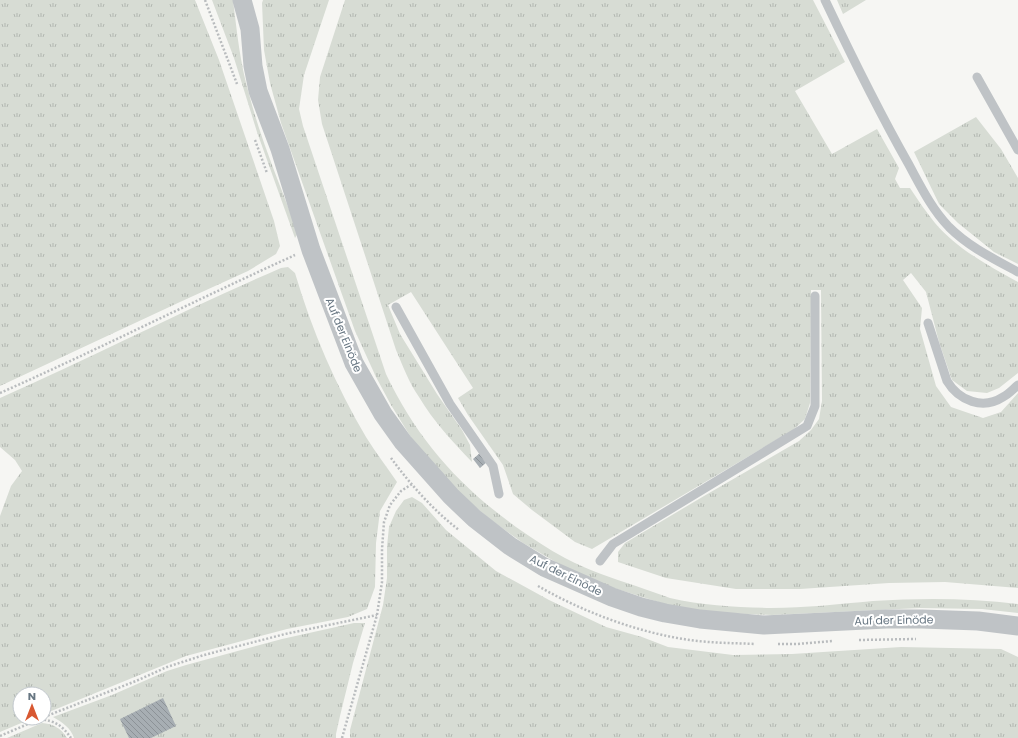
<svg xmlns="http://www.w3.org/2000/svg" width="1018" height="738" font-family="Poppins,sans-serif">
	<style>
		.grass { fill: url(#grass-tufts) }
		.building { fill: url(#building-back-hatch) }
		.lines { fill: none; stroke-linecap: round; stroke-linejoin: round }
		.path { stroke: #b9bcbe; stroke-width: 2.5; stroke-dasharray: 2 2; stroke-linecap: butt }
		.lane { stroke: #bfc3c6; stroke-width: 9 }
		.street { stroke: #bfc3c6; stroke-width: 19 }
		.labels { text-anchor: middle; stroke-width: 4; stroke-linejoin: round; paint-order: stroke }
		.street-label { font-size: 11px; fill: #677682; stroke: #fff }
	</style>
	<defs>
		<pattern id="grass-tufts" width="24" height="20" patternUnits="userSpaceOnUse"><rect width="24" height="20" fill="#d7dcd4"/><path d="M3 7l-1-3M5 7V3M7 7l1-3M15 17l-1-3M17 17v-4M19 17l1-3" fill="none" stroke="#b2b7b1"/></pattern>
		<pattern id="building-back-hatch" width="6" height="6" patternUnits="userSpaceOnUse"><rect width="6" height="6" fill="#a7aeb3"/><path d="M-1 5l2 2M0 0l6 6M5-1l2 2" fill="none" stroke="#8c9297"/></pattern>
	</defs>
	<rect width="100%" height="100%" fill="#f6f6f3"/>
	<!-- grass -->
	<path class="grass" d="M 0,0 L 195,0 L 219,60 L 274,221 L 280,246 L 276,254 L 248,271 L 180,302 L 0,386 Z
		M 212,0 L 233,0 C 237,32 240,63 249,94 C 261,141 281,187 298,233 L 295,238 L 257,132 L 234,58 Z
		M 263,0 L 329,0 L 304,75 L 299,109 L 303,126 L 386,374 C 417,439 458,485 516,527 C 532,538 548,549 565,558 C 587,570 612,578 636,586 C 647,590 659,594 670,598 C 703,606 738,607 771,608 C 805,608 839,604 873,601 C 921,598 970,598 1018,604 L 1018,613 L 982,609 L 920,608 L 772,615 L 702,612 L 668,605 L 604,585 L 561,565 L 523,543 L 491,520 L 460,494 L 412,439 L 391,405 L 376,377 L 355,331 L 281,123 L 270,83 L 264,50 L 262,3 Z
		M 345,0 L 813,0 L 845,62 L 795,91 L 832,154 L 877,129 L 899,168 L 895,179 L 900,188 L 910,188 C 918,200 926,212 935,223 C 957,249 989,266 1018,282 L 1018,373 L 999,388 L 987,393 L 967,391 L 952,380 L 939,342 L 926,292 L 911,273 L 903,280 L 922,308 L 920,329 L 936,386 L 951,407 L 983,418 L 1001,412 L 1018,393 L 1018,588 L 945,582 L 889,583 L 800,589 L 736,589 L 666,578 L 618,562 L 618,552 L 625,543 L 704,496 L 799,441 L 811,430 L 819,419 L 822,401 L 821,290 L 811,290 L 810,403 L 805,419 L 793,430 L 592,549 L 575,542 L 532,510 L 513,494 L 503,465 L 468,415 L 458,398 L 473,388 L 411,292 L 388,305 L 400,334 L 437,394 L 462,430 L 470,445 L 472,462 C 453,442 433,421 419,397 C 409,383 403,366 396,350 L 322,124 L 318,100 L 320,77 Z
		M 837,0 L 866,0 L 843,14 Z
		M 976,117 L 1001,149 L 1018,178 L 1018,264 L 994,252 L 958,223 L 939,204 L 914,152 Z
		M 288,267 L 295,273 C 312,331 336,386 366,437 C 376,453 387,467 397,482 L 380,511 L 376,543 L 375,587 L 367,609 L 348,617 L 287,629 L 186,656 L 44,714 L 44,694 L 20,694 L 20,718 L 33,718 L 0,732 L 0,516 L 11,486 L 22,471 L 15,460 L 0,447 L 0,398 C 94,356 186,309 281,268 Z
		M 412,497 L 422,503 L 446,530 L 496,571 L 549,600 L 606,627 L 642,637 L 668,647 L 733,655 L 792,654 L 901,647 L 1001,649 L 1018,657 L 1018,738 L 350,738 L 350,730 L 383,605 L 387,578 L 387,546 L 389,527 L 396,511 L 404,500 Z
		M 354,623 L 365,623 L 353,663 L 340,716 L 336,734 L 336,738 L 74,738 C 71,728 62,722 53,717 L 112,695 L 167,671 L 186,665 L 282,639 Z
		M 42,723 C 53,724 61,728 67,738 L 7,738 Z"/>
	<!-- building -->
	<path class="building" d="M 480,453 L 487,462 L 480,468 L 473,459 Z
		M 163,698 L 176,726 L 151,738 L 129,738 L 120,719 Z"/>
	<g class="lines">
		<!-- path -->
		<path class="path" d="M 205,0 L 237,84
			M 255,140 L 267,173
			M 0,393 C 99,349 196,300 295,255
			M 391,458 C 410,484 433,510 459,530
			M 538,586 C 583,612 639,633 690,640 C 711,643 733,643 755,644
			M 859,640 L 916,639
			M 778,644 L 797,644 L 833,641
			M 44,717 L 136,681 L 167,667 L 204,655 L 285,634 L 377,615
			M 40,719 C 55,721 62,725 71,738
			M 0,736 L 42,718
			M 342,738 L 377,615 L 382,582 L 382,549 L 384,522 L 390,505 L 401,491 L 412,484"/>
		<!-- lane -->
		<path class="lane" d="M 825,0 C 851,55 878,110 908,163 C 920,185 931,208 949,227 C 969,247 994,259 1018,272
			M 977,77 L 1018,150
			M 396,307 L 450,404 L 493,466 L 499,494
			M 928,323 L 947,381 C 959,401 983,410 1003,397 C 1009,394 1013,389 1018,385
			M 600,561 L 613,544 L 807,426 L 815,406 L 815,296"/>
		<!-- street -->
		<path class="street" d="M 242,0 L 250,29 L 253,66 L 258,91 L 280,149 L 311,250 L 354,363 L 383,414 L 403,442 L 451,496 L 474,518 L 510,546 L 544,567 L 612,597 L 641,607 L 665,613 L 700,619 L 764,625 L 886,619 L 922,619 L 978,621 L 1018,626"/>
	</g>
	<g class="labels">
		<!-- street labels -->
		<g class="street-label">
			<text transform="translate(344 335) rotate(68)" y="4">Auf der Einöde</text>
			<text transform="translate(566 575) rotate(26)" y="4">Auf der Einöde</text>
			<text transform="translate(894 620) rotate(-1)" y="4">Auf der Einöde</text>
		</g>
	</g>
	<!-- north arrow -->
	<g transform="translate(32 706)"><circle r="19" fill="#ffffff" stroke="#c2c8cd"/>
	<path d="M0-3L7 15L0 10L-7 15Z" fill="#d85831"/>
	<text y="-6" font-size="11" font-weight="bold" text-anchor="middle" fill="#677682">N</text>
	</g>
</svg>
